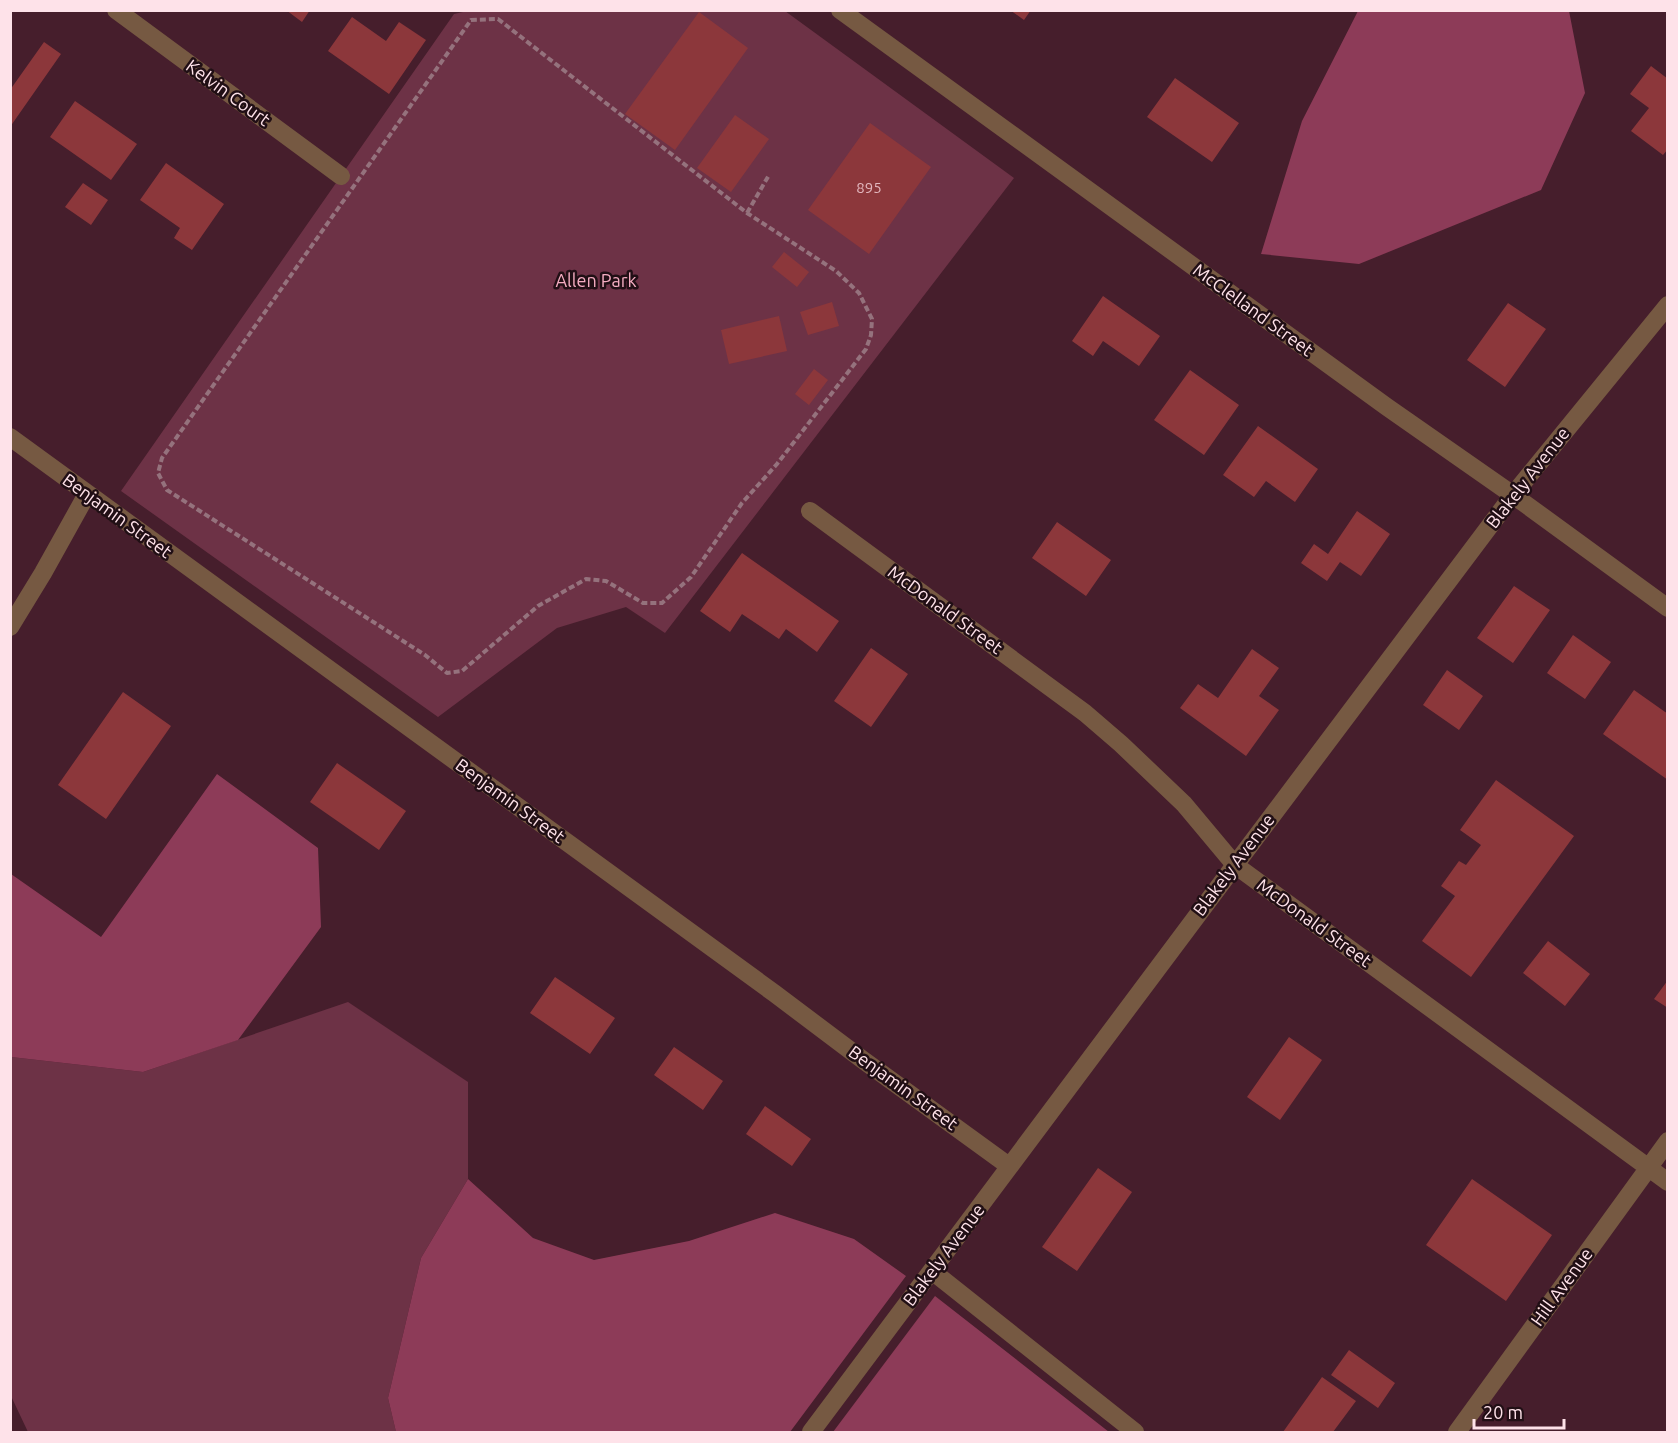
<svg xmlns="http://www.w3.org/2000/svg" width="1678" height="1443" font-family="Ubuntu,sans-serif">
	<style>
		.green { fill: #6d3246 }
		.forest { fill: #8d3b58 }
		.building { fill: #8c373b }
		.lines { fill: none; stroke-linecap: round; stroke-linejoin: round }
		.path { stroke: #95727d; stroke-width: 4; stroke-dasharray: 6 3; stroke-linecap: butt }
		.street { stroke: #765942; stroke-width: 18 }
		.labels { text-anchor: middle; stroke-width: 5; stroke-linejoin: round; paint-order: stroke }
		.number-label { font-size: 15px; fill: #e2b7be }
		.street-label { font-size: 18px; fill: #fee2e9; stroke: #210f15 }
		.park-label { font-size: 18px; fill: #f5adc2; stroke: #210f15 }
	</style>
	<rect width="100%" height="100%" fill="#461e2c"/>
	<!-- green -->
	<path class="green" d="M 472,10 L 785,11 L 1014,178 L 665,633 L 626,607 L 557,628 L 438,717 L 121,491 L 454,14 Z
		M 348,1002 L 468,1082 L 468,1179 L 421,1258 L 388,1398 L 396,1432 L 28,1432 L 11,1396 L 11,1057 L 143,1072 Z"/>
	<!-- forest -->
	<path class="forest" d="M 1358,11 L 1569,11 L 1585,93 L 1541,190 L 1359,264 L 1261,254 L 1302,121 Z
		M 217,774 L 318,848 L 321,927 L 238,1040 L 143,1072 L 11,1057 L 11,874 L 101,937 Z
		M 468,1179 L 533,1238 L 594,1260 L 689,1241 L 775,1213 L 854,1239 L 906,1276 L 790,1432 L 396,1432 L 388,1398 L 421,1258 Z
		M 935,1296 L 1109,1432 L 833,1432 Z"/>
	<!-- building -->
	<path class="building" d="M 286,10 L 310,10 L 302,22 Z
		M 1010,10 L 1031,10 L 1024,20 Z
		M 699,12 L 748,48 L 675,150 L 625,114 Z
		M 352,17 L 386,41 L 399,22 L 426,40 L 389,94 L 328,51 Z
		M 44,42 L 61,54 L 10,127 L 10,90 Z
		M 1651,66 L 1668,79 L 1668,149 L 1663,155 L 1631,131 L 1649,108 L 1630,94 Z
		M 1175,78 L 1239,123 L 1212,162 L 1147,117 Z
		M 75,101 L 137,144 L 111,180 L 50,137 Z
		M 735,115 L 769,139 L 731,192 L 697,168 Z
		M 870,123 L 931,167 L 869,254 L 808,210 Z
		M 166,163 L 224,204 L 192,250 L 174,238 L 180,228 L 140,200 Z
		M 83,183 L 108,200 L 91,225 L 65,207 Z
		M 784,252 L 809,272 L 797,287 L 772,267 Z
		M 1103,296 L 1160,336 L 1139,366 L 1103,341 L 1093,356 L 1072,341 Z
		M 832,302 L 839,326 L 808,335 L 800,312 Z
		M 1508,303 L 1546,329 L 1505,387 L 1467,360 Z
		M 779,316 L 787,351 L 729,364 L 721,330 Z
		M 814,369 L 828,380 L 809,405 L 795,394 Z
		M 1190,370 L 1239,405 L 1204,455 L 1154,420 Z
		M 1258,426 L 1318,469 L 1295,502 L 1266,481 L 1254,497 L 1223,475 Z
		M 1357,511 L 1390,534 L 1361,576 L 1340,562 L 1327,581 L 1301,563 L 1314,544 L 1328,554 Z
		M 1057,522 L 1111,560 L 1086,596 L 1032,558 Z
		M 742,553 L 839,621 L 817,652 L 786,629 L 779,639 L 742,614 L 730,632 L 700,611 Z
		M 1514,586 L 1550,610 L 1513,663 L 1477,638 Z
		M 1573,635 L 1611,662 L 1585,699 L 1547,673 Z
		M 871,648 L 908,674 L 871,727 L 834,701 Z
		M 1252,649 L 1279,668 L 1259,696 L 1279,710 L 1246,756 L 1180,708 L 1198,684 L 1218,698 Z
		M 1447,670 L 1483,696 L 1459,730 L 1423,705 Z
		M 1634,690 L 1668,714 L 1668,780 L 1603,734 Z
		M 123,692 L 171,726 L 106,819 L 58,785 Z
		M 337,763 L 406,811 L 379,850 L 310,802 Z
		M 1496,780 L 1574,836 L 1471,977 L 1422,941 L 1455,896 L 1441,886 L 1459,861 L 1466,865 L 1481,845 L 1460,830 Z
		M 1548,941 L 1590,974 L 1565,1006 L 1523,973 Z
		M 555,977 L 615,1018 L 590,1054 L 530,1013 Z
		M 1668,980 L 1668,1008 L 1654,999 Z
		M 1289,1037 L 1322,1060 L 1280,1120 L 1247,1097 Z
		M 674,1047 L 723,1081 L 703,1110 L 654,1075 Z
		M 765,1106 L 811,1139 L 792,1166 L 746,1134 Z
		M 1098,1168 L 1132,1192 L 1077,1271 L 1042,1247 Z
		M 1472,1179 L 1552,1235 L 1506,1301 L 1426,1245 Z
		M 1349,1350 L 1395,1383 L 1378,1408 L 1331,1375 Z
		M 1322,1377 L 1356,1401 L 1333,1432 L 1283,1432 Z"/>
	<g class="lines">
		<!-- path -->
		<path class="path" d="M 498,19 L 747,213 L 836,271 L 859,293 L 872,319 L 871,335 L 866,349 L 777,464 L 742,503 L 691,577 L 662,603 L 643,603 L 606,581 L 586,579 L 538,606 L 462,671 L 447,673 L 425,655 L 167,490 L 158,473 L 162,458 L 471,20 Z
			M 747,213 L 769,175"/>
		<!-- street -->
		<path class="street" d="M 116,10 L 341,176
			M 840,10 L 1387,407 L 1513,495 L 1668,608
			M 10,437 L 774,993 L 863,1060 L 1009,1166
			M 810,511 L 1085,713 L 1121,744 L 1184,804 L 1235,865 L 1668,1182
			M 10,627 L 43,573 L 87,494
			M 932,1271 L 1135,1432
			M 811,1432 L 1235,865 L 1513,495 L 1668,305
			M 1457,1432 L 1668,1141"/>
	</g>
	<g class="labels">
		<!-- number labels -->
		<g class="number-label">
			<text x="869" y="193">895</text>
		</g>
		<!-- street labels -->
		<g class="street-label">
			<text transform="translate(228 93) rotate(36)" y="6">Kelvin Court</text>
			<text transform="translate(1253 310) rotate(36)" y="6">McClelland Street</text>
			<text transform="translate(1528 478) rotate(-52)" y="6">Blakely Avenue</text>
			<text transform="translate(117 516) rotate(36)" y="6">Benjamin Street</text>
			<text transform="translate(945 610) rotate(36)" y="6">McDonald Street</text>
			<text transform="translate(510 801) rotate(36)" y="6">Benjamin Street</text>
			<text transform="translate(1234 865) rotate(-53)" y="6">Blakely Avenue</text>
			<text transform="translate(1314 923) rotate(36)" y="6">McDonald Street</text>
			<text transform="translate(903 1088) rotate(36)" y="6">Benjamin Street</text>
			<text transform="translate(944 1255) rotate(-53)" y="6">Blakely Avenue</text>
			<text transform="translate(1562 1287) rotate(-54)" y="6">Hill Avenue</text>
		</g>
		<!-- park labels -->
		<g class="park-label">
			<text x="596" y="287">Allen Park</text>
		</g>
	</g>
	<!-- border -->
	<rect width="1678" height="1443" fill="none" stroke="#fee2e9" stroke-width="24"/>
	<!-- scale -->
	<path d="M1474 1419v9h90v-9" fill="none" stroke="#fee2e9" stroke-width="3"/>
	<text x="1483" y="1419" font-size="18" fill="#fee2e9" stroke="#210f15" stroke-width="4.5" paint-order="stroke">20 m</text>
</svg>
